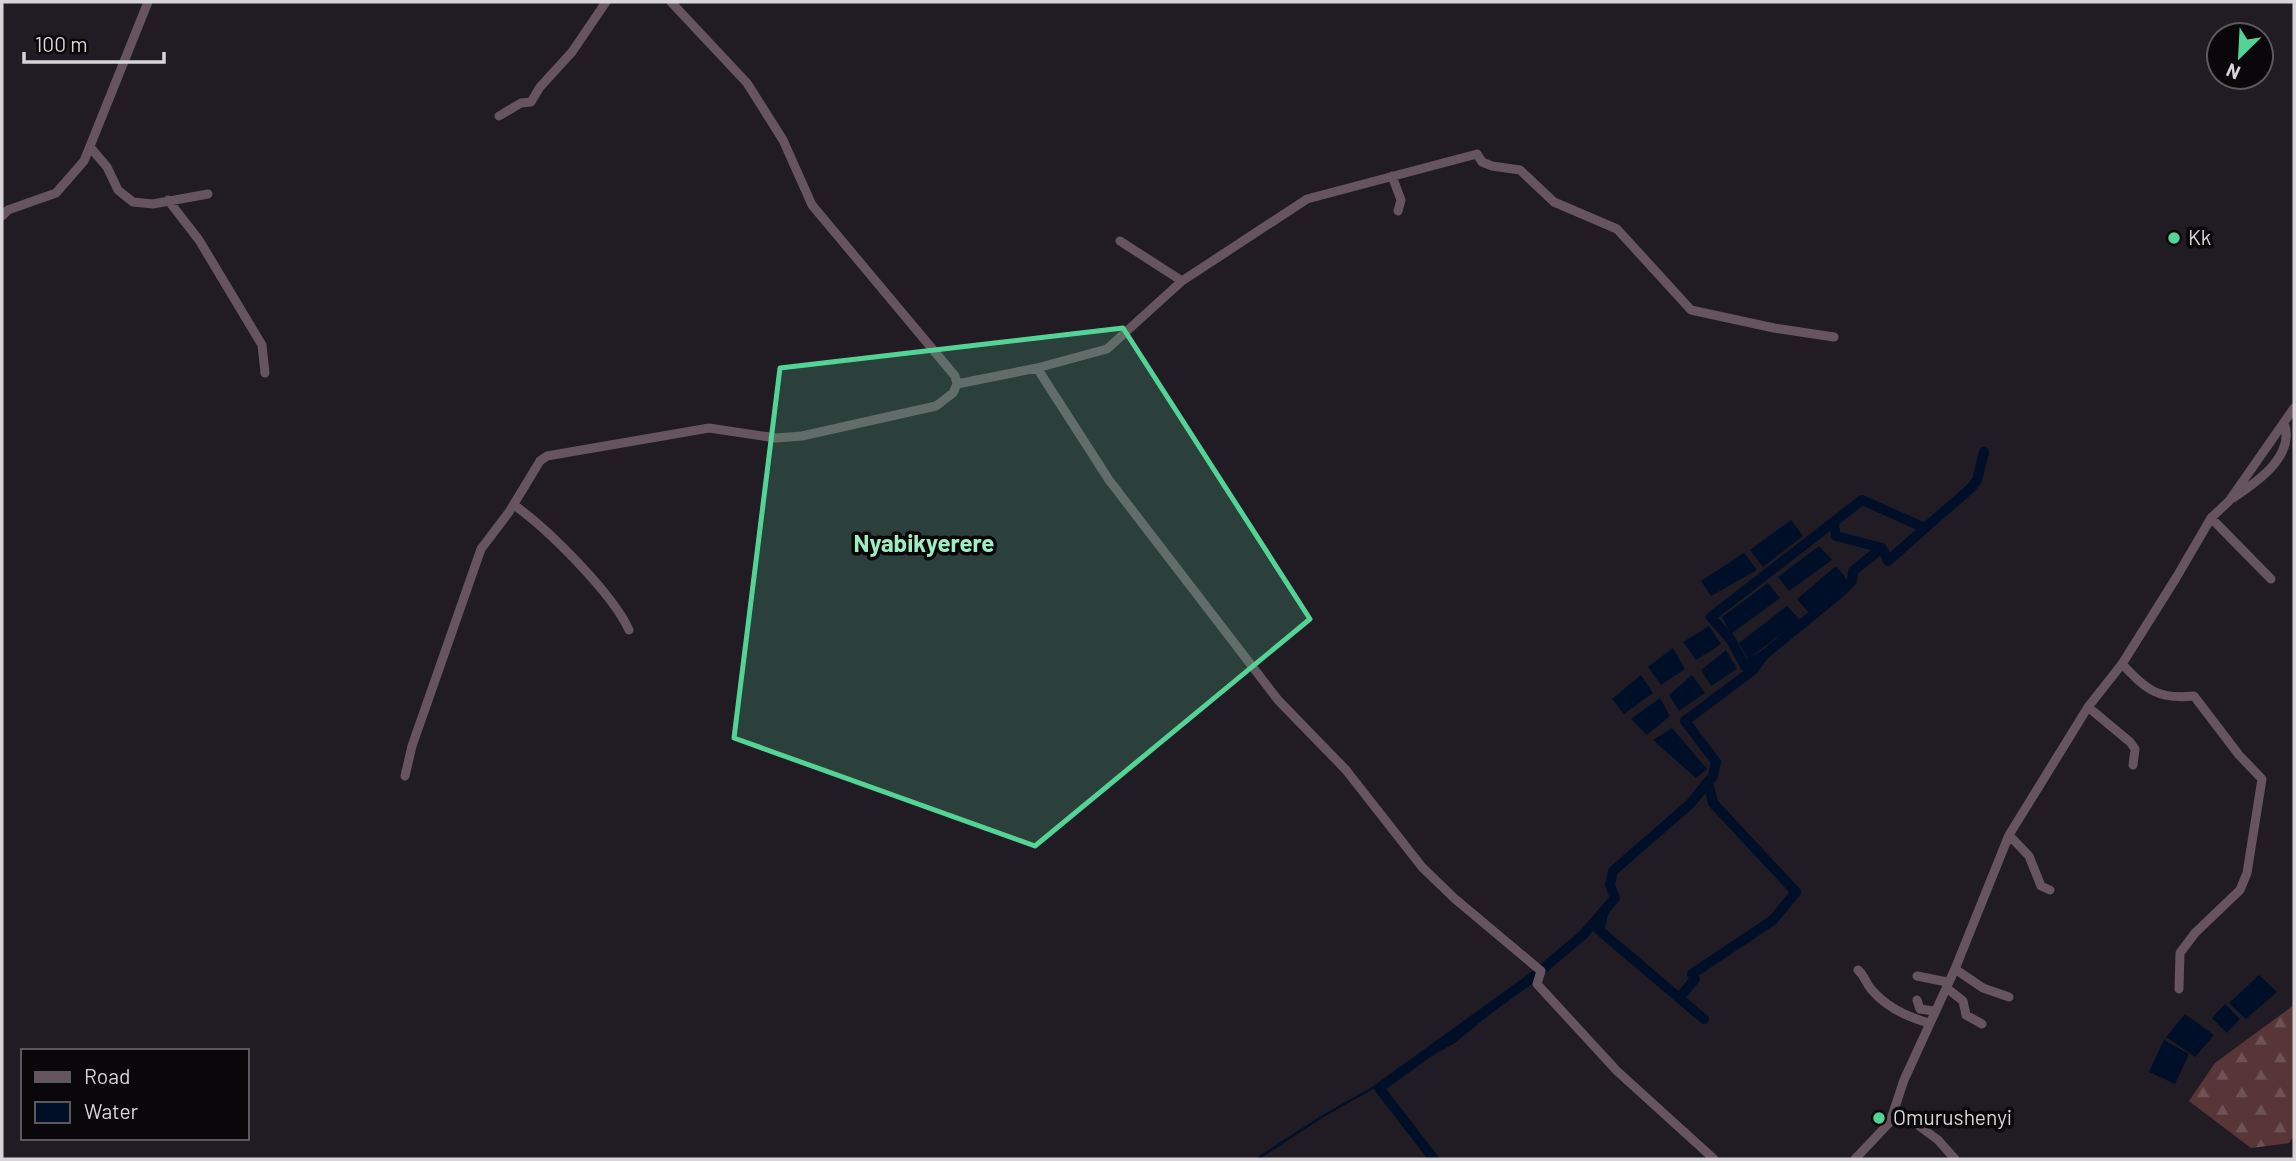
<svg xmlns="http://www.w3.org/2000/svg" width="2296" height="1161" font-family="Barlow,sans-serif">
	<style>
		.forest { fill: url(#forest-firs) }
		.water { fill: #000f28 }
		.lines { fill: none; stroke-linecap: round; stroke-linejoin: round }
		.stream { stroke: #000f28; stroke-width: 2.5 }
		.canal { stroke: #000f28; stroke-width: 10 }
		.street { stroke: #66545e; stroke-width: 9 }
		.marked { fill: #53d396; fill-opacity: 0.2; stroke: #53d396; stroke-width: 5; stroke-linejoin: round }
		.poi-dot { fill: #53d396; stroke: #09070a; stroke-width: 2.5 }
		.labels { text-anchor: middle; stroke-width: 7; stroke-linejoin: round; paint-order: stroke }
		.poi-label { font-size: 21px; fill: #d8d5d9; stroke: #09070a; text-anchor: start }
		.quarter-label { font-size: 24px; font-weight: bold; fill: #9dedc1; stroke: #09070a }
	</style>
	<defs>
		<pattern id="forest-firs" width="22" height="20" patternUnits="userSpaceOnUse" patternTransform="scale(1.75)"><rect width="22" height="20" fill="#583638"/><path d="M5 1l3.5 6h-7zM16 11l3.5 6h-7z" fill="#6f5254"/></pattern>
	</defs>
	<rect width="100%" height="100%" fill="#211c23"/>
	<!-- forest -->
	<path class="forest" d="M 2294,1005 L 2294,1136 L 2289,1143 L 2251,1148 L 2189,1101 L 2215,1063 Z"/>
	<!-- water -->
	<path class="water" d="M 1791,520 L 1803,536 L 1763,567 L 1750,550 Z
		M 1819,546 L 1832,560 L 1789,591 L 1778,577 Z
		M 1744,553 L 1757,570 L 1711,596 L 1701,581 Z
		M 1836,566 L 1848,581 L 1809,613 L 1797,599 Z
		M 1768,583 L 1780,598 L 1731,634 L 1722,617 Z
		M 1787,606 L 1800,620 L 1748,659 L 1739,643 Z
		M 1709,626 L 1721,644 L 1696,660 L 1683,642 Z
		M 1673,648 L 1685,669 L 1661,685 L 1648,667 Z
		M 1726,650 L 1737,669 L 1711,686 L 1701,670 Z
		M 1641,675 L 1653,693 L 1624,714 L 1612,699 Z
		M 1692,675 L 1705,693 L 1679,711 L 1669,695 Z
		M 1660,698 L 1670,716 L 1647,735 L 1631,719 Z
		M 1672,728 L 1707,769 L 1696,778 L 1653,740 Z
		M 2259,975 L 2277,992 L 2246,1019 L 2229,1003 Z
		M 2225,1004 L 2240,1019 L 2227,1033 L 2212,1018 Z
		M 2185,1014 L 2214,1035 L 2195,1057 L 2166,1037 Z
		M 2164,1040 L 2189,1054 L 2175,1084 L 2149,1072 Z"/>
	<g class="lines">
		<!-- stream -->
		<path class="stream" d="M 1257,1159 L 1323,1116 L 1454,1042 L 1519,989"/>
		<!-- canal -->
		<path class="canal" d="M 1834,524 L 1836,536 L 1882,548 L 1888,561 L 1925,528
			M 1764,655 L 1841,592 L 1852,581 L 1853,571 L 1882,548
			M 1604,911 L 1599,930 L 1704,1019
			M 1679,998 L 1695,979 L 1692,974 L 1773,920 L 1796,892 L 1713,803 L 1708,782
			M 1434,1159 L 1379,1088 L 1533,977 L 1583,935 L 1615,898 L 1610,885 L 1613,871 L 1690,804 L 1713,776 L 1716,762 L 1685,721 L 1753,670 L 1764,655 L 1745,666 L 1731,640 L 1711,617 L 1862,500 L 1925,528 L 1971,488 L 1977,480 L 1984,452"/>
		<!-- street -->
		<path class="street" d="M 499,116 L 521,103 L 531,102 L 540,87 L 572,52 L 606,2
			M 90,147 L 107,167 L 118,190 L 133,202 L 153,204 L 208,194
			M 1392,176 L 1401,200 L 1398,211
			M 168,200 L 199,240 L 262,345 L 265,373
			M 2,216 L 8,210 L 56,193 L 84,161 L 148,2
			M 1120,241 L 1182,281
			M 1037,368 L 1109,480 L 1278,700 L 1346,770 L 1422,867 L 1454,898 L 1541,971 L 1537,984 L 1617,1071 L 1714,1159
			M 957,384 L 1037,368 L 1107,349 L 1182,281 L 1307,199 L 1477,154 L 1482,162 L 1492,166 L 1520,170 L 1554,202 L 1617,229 L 1691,310 L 1774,328 L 1834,337
			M 2233,498 C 2257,482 2296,456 2284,422
			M 514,505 C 547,528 613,594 629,630
			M 2211,518 L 2271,579
			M 2122,664 C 2146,689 2157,700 2194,696 L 2239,755 L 2262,779 L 2247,873 L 2240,890 L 2195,933 L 2180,953 L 2179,989
			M 2088,707 L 2130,742 L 2135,749 L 2133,765
			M 405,776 L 412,746 L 481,549 L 509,512 L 540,461 L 547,456 L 709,428 L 776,438 L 802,436 L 936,406 L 953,393 L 957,384 L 955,376 L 812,205 L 783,140 L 747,83 L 671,2
			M 2009,835 L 2029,856 L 2041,886 L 2050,890
			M 1955,969 L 1983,988 L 2009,997
			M 1858,970 C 1865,976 1865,982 1871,989 C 1885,1006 1907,1017 1929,1023
			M 1917,976 L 1947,982 L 1948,989 L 1963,1001 L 1966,1015 L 1982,1024
			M 1917,1000 L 1920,1009 L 1934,1011
			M 1895,1108 L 1938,1140 L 1955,1159
			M 1855,1159 L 1890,1122 L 1904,1080 L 1955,969 L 2009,835 L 2088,707 L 2122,664 L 2176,578 L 2211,518 L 2229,501 L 2294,408"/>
	</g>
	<!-- marked area -->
	<path class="marked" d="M 1123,328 L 1310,619 L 1035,846 L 734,738 L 780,368 Z"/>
	<!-- markers -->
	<g class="poi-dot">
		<circle cx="2174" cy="238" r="7"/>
		<circle cx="1879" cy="1118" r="7"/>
	</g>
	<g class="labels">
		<!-- poi labels -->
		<g class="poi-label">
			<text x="2188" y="245">Kk</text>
			<text x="1893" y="1125">Omurushenyi</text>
		</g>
		<!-- quarter labels -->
		<g class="quarter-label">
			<text x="924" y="552">Nyabikyerere</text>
		</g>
	</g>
	<!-- border -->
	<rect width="2296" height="1161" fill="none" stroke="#d8d5d9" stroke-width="7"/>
	<!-- legend -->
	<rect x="21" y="1049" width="228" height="91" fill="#09070a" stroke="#5c595d" stroke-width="2"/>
	<rect x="35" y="1072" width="35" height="10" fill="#66545e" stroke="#5c595d" stroke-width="2"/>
	<text x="84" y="1084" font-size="21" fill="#d8d5d9">Road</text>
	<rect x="35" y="1102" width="35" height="21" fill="#000f28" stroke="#5c595d" stroke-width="2"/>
	<text x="84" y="1119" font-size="21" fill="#d8d5d9">Water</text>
	<!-- north arrow -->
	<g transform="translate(2240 56) rotate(204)"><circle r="33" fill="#09070a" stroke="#5c595d" stroke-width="2"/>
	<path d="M0-5L12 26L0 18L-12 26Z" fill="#53d396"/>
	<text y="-10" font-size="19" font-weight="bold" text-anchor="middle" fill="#d8d5d9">N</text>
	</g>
	<!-- scale -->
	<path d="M24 52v10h140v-10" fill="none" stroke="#d8d5d9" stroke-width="3.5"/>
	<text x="35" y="52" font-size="21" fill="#d8d5d9" stroke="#09070a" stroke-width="5" paint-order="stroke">100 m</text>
</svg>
